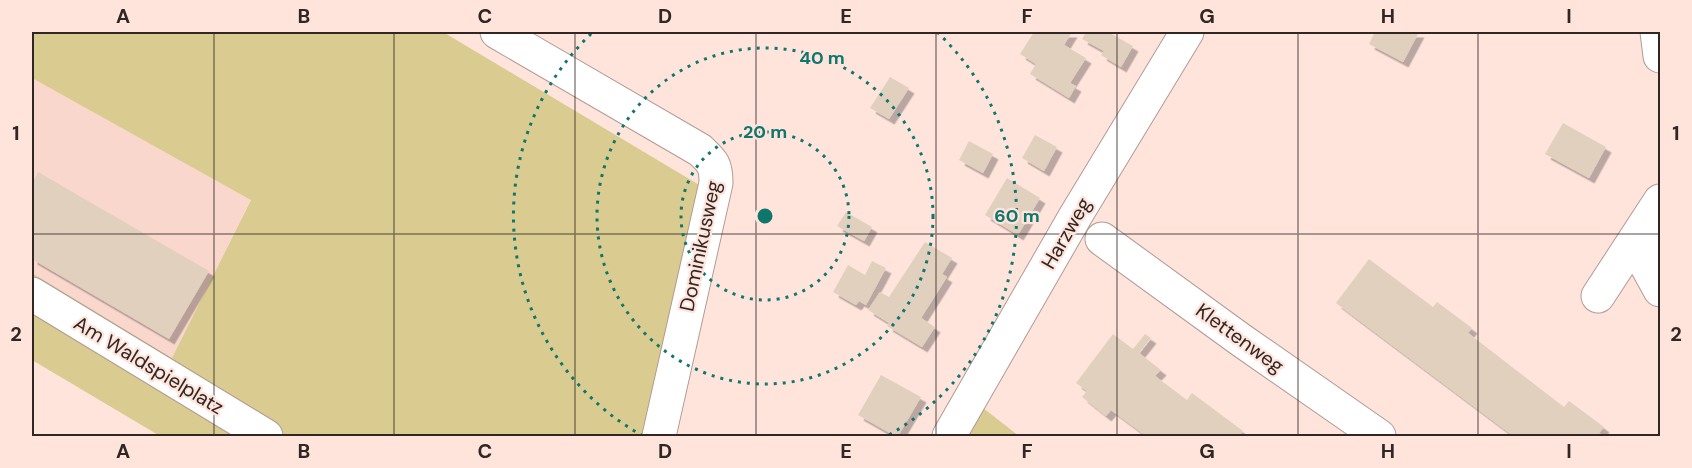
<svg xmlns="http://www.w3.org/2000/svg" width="1692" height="468" font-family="'DM Sans',sans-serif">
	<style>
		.built { fill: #f9d7cd }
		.green { fill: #dacb90 }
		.building { fill: #e2d0be; filter: url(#shadow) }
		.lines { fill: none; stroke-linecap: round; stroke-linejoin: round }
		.minor-casing { stroke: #b39a92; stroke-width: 35 }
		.minor { stroke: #fff; stroke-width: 33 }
		.grid { fill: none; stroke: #302623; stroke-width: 1.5; stroke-opacity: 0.55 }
		.ring { fill: none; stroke: #0f766e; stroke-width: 3; stroke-dasharray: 3 6 }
		.labels { text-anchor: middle; stroke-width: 4.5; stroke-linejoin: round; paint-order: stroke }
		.street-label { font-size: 20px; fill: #302623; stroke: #ffe4dc }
		.centre { fill: #0f766e; stroke: #ffe4dc; stroke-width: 3 }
		.ring-label { font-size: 18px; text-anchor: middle; font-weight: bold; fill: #0f766e; stroke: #ffe4dc; stroke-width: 4.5; stroke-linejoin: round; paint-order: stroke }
		.neatline { fill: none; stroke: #302623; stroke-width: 2 }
		.grid-label { font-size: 20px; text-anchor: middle; font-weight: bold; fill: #302623 }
	</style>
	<defs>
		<filter id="shadow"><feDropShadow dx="5.5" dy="5.5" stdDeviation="0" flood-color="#0004"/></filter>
	</defs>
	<rect width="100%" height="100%" fill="#ffe4dc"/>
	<!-- built -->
	<path class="built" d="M 32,78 L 251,199 L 172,359 L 32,273 Z"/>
	<!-- green -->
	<path class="green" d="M 32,32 L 443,32 L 706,189 L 645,436 L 160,436 L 32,360 L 32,273 L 172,358 L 251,200 L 32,78 Z
		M 978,404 L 1019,436 L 960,436 Z"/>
	<!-- building -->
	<path class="building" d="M 1034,32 L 1072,32 L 1064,45 L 1086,58 L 1070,83 L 1076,86 L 1069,98 L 1030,74 L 1036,64 L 1020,54 Z
		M 1086,32 L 1108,32 L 1133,46 L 1121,67 L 1101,55 L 1104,51 L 1082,39 Z
		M 1375,32 L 1419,32 L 1403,62 L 1369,44 Z
		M 890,77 L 909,88 L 889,119 L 870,108 Z
		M 1563,123 L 1606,147 L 1589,178 L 1545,154 Z
		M 1035,135 L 1057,147 L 1044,171 L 1022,158 Z
		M 969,141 L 993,154 L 983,173 L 959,160 Z
		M 38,172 L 209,271 L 169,339 L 32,259 L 32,184 Z
		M 1007,178 L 1040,198 L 1018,235 L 985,215 Z
		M 846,212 L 872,227 L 864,241 L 837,226 Z
		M 925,242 L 952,258 L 942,274 L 947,277 L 921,318 L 935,327 L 922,347 L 887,326 L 889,323 L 868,310 L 880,292 L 889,297 Z
		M 1369,259 L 1433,307 L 1437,302 L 1472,328 L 1468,333 L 1564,407 L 1569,401 L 1604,427 L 1599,433 L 1603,436 L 1513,436 L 1353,316 L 1336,303 Z
		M 872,261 L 886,268 L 866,305 L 859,301 L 856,305 L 833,292 L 848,265 L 865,275 Z
		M 1113,334 L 1133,349 L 1145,334 L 1151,338 L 1139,353 L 1161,370 L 1155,376 L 1187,400 L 1192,393 L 1243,431 L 1240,435 L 1242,436 L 1146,436 L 1111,410 L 1106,416 L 1082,397 L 1087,391 L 1076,383 Z
		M 881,375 L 921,397 L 898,436 L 895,436 L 858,415 Z"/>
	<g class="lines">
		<defs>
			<path id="minor" d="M 497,32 L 700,150 C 713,162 716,165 716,183 L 659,436
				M 1657,32 L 1660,56
				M 1641,231 L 1644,261 L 1660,290
				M 1102,239 L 1241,340 L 1379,436
				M 32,294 L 266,436
				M 1598,296 L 1660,201
				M 949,436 L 1076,215 L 1187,32"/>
		</defs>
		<!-- minor casing -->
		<use href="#minor" class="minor-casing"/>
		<!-- minor -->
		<use href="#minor" class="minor"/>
	</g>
	<!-- grid -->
	<path class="grid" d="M 214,32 L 214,436M 394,32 L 394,436M 575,32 L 575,436M 756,32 L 756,436M 936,32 L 936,436M 1117,32 L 1117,436M 1298,32 L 1298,436M 1478,32 L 1478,436M 32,234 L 1660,234"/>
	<!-- distance rings -->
	<g class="ring">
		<circle cx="765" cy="216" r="84"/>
		<circle cx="765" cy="216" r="168"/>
		<path d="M643 436A252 252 0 0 1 593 32M937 32A252 252 0 0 1 887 436"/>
	</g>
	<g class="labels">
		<!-- street labels -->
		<g class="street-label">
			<text transform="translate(1066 233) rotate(-60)" y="7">Harzweg</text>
			<text transform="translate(700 246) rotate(-78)" y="7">Dominikusweg</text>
			<text transform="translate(1240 338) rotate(36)" y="7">Klettenweg</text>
			<text transform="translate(149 365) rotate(31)" y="7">Am Waldspielplatz</text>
		</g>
	</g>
	<circle cx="765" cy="216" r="9" class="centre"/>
	<g class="ring-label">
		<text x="822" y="64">40 m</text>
		<text x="765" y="138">20 m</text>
		<text x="1017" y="222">60 m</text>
	</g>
	<!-- border -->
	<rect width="1692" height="468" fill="none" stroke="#ffe4dc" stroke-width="66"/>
	<rect x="33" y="33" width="1626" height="402" class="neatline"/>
	<g class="grid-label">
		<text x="123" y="23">A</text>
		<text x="304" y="23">B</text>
		<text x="485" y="23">C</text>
		<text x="665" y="23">D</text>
		<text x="846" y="23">E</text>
		<text x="1027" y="23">F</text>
		<text x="1207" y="23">G</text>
		<text x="1388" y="23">H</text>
		<text x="1569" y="23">I</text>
		<text x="16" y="140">1</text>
		<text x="1676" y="140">1</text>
		<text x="16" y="341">2</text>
		<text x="1676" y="341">2</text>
		<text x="123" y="458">A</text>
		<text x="304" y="458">B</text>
		<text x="485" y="458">C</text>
		<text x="665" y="458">D</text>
		<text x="846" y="458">E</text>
		<text x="1027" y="458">F</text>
		<text x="1207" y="458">G</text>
		<text x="1388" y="458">H</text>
		<text x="1569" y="458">I</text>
	</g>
</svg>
